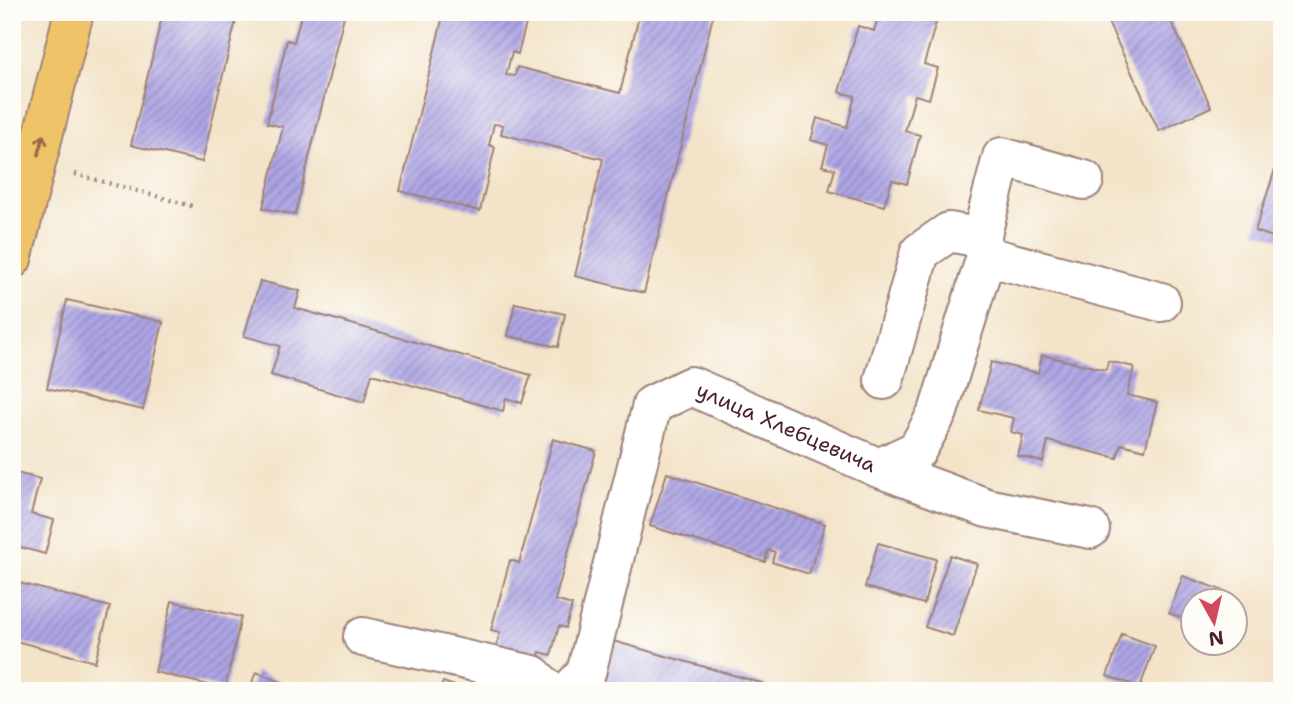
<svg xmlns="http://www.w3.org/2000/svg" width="1294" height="703" font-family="'Shantell Sans',sans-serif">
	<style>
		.building { fill: url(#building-hatch) }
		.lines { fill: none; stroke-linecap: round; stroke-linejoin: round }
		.minor-casing { stroke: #9e817a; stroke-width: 42 }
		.major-casing { stroke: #9e817a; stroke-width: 42 }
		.path { stroke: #9e817a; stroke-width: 4.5; stroke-dasharray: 2 5; stroke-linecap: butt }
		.minor { stroke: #fff; stroke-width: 38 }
		.major { stroke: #efc469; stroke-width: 38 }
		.oneway { stroke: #946947 }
		.labels { text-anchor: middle; stroke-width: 6; stroke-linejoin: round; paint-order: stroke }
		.street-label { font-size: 21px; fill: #4a1f2b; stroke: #fdfcf7 }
	</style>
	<defs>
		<pattern id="building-hatch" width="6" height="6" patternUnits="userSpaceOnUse" patternTransform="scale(1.75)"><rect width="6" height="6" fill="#ada5e5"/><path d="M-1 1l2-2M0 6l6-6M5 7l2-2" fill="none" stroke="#8f86ba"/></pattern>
	</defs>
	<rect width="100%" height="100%" fill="#fdfcf7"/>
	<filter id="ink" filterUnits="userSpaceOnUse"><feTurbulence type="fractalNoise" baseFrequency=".0143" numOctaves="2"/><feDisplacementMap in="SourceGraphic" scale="14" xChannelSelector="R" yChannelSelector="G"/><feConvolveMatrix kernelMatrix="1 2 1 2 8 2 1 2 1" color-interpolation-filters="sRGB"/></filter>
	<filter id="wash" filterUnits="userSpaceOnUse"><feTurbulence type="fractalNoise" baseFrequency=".00686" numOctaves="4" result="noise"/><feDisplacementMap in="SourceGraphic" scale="28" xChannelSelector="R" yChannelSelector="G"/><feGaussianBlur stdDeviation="1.57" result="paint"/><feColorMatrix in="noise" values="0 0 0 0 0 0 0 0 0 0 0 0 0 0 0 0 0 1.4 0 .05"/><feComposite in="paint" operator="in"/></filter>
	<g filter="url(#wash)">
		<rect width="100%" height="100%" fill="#f3e3c8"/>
		<g id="blocks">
			<!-- building -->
			<path class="building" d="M 163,12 L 238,12 L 202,162 L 131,145 Z
				M 302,12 L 327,12 L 344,16 L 295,215 L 263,208 L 283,127 L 267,123 L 287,40 L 294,42 Z
				M 444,12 L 529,12 L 518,54 L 512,52 L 506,75 L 515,76 L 517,67 L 620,93 L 640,12 L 714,12 L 644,293 L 575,276 L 603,159 L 501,134 L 503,125 L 494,124 L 489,145 L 495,147 L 480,211 L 400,191 Z
				M 866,12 L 939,12 L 924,64 L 938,68 L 929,99 L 915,95 L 905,131 L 920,135 L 907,184 L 892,180 L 884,206 L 829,191 L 835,169 L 822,166 L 828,145 L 811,140 L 817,118 L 847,127 L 855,96 L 839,92 L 858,26 L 874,31 L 877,20 L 864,17 Z
				M 1119,12 L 1167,12 L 1211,107 L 1159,131 L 1106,18 Z
				M 1281,151 L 1282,152 L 1282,240 L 1255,231 Z
				M 260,281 L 300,291 L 295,308 L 531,375 L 522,403 L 506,398 L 503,411 L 372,374 L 364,402 L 271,375 L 280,346 L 244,336 Z
				M 67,300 L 163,322 L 143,410 L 47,388 Z
				M 515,303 L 565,314 L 558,347 L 508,336 Z
				M 1042,355 L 1106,370 L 1108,361 L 1134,367 L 1127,395 L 1157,402 L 1145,450 L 1121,444 L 1117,458 L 1048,441 L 1043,462 L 1018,456 L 1023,435 L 1011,432 L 1014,418 L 979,410 L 991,362 L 1038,373 Z
				M 553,439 L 596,451 L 555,600 L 572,605 L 566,628 L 559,626 L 551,655 L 540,652 L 538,659 L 496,647 L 500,632 L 491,630 L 510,560 L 519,563 Z
				M 12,472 L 40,479 L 31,514 L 54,520 L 45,554 L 12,545 Z
				M 667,473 L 825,524 L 809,574 L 772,562 L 775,552 L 768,550 L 765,562 L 650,526 Z
				M 878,543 L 936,559 L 924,604 L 865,587 Z
				M 950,555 L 977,564 L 953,636 L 925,627 Z
				M 1183,576 L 1232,594 L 1229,602 L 1192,602 L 1192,622 L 1169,613 Z
				M 12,581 L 110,607 L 95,662 L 12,640 Z
				M 172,601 L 241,617 L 225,689 L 155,672 Z
				M 1122,634 L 1155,646 L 1140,687 L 1107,676 Z
				M 613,641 L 765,684 L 763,691 L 599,691 Z
				M 256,672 L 297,688 L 296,691 L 249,691 Z
				M 443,682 L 467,690 L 467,691 L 440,691 Z"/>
		</g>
	</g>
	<g filter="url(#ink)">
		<use href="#blocks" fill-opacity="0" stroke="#9e817a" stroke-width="2"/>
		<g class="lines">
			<defs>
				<g id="minor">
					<path d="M 986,256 L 981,238 L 1002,157 L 1084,180"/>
					<path d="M 884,380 L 920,252 L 949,232 L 981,238"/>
					<path d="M 879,468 L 917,450 L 938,412 L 986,256 L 1161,302"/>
					<path d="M 363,637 L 533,675 L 549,691"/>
					<path id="s1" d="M 569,691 L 586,673 L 652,405 L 691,386 L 879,468 L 987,508 L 1090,529"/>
				</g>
				<path id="major" d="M 12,259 L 74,12"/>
			</defs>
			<!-- minor casing -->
			<use href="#minor" class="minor-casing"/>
			<!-- major casing -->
			<use href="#major" class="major-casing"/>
			<!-- path -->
			<path class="path" d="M 75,174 L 192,206"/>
			<!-- minor -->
			<use href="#minor" class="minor"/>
			<!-- major -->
			<use href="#major" class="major"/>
		</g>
		<!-- one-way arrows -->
		<defs><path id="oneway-shaft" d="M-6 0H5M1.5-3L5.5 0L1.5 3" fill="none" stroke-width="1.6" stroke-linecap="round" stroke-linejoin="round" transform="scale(1.75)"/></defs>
		<use class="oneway" href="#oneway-shaft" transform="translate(41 145) rotate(-76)"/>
	</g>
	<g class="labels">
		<!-- street labels -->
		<g class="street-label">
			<text dy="7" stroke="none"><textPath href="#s1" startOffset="448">улица Хлебцевича</textPath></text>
		</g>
	</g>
	<!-- margin -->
	<rect width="1294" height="703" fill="none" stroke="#fdfcf7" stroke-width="42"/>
	<!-- north arrow -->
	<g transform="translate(1214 622) rotate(172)"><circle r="33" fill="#fdfcf7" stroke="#b5a4a5" stroke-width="2"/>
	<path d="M0-5L12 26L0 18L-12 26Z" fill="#d1495b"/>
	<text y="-10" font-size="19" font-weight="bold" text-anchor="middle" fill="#4a1f2b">N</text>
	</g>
</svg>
